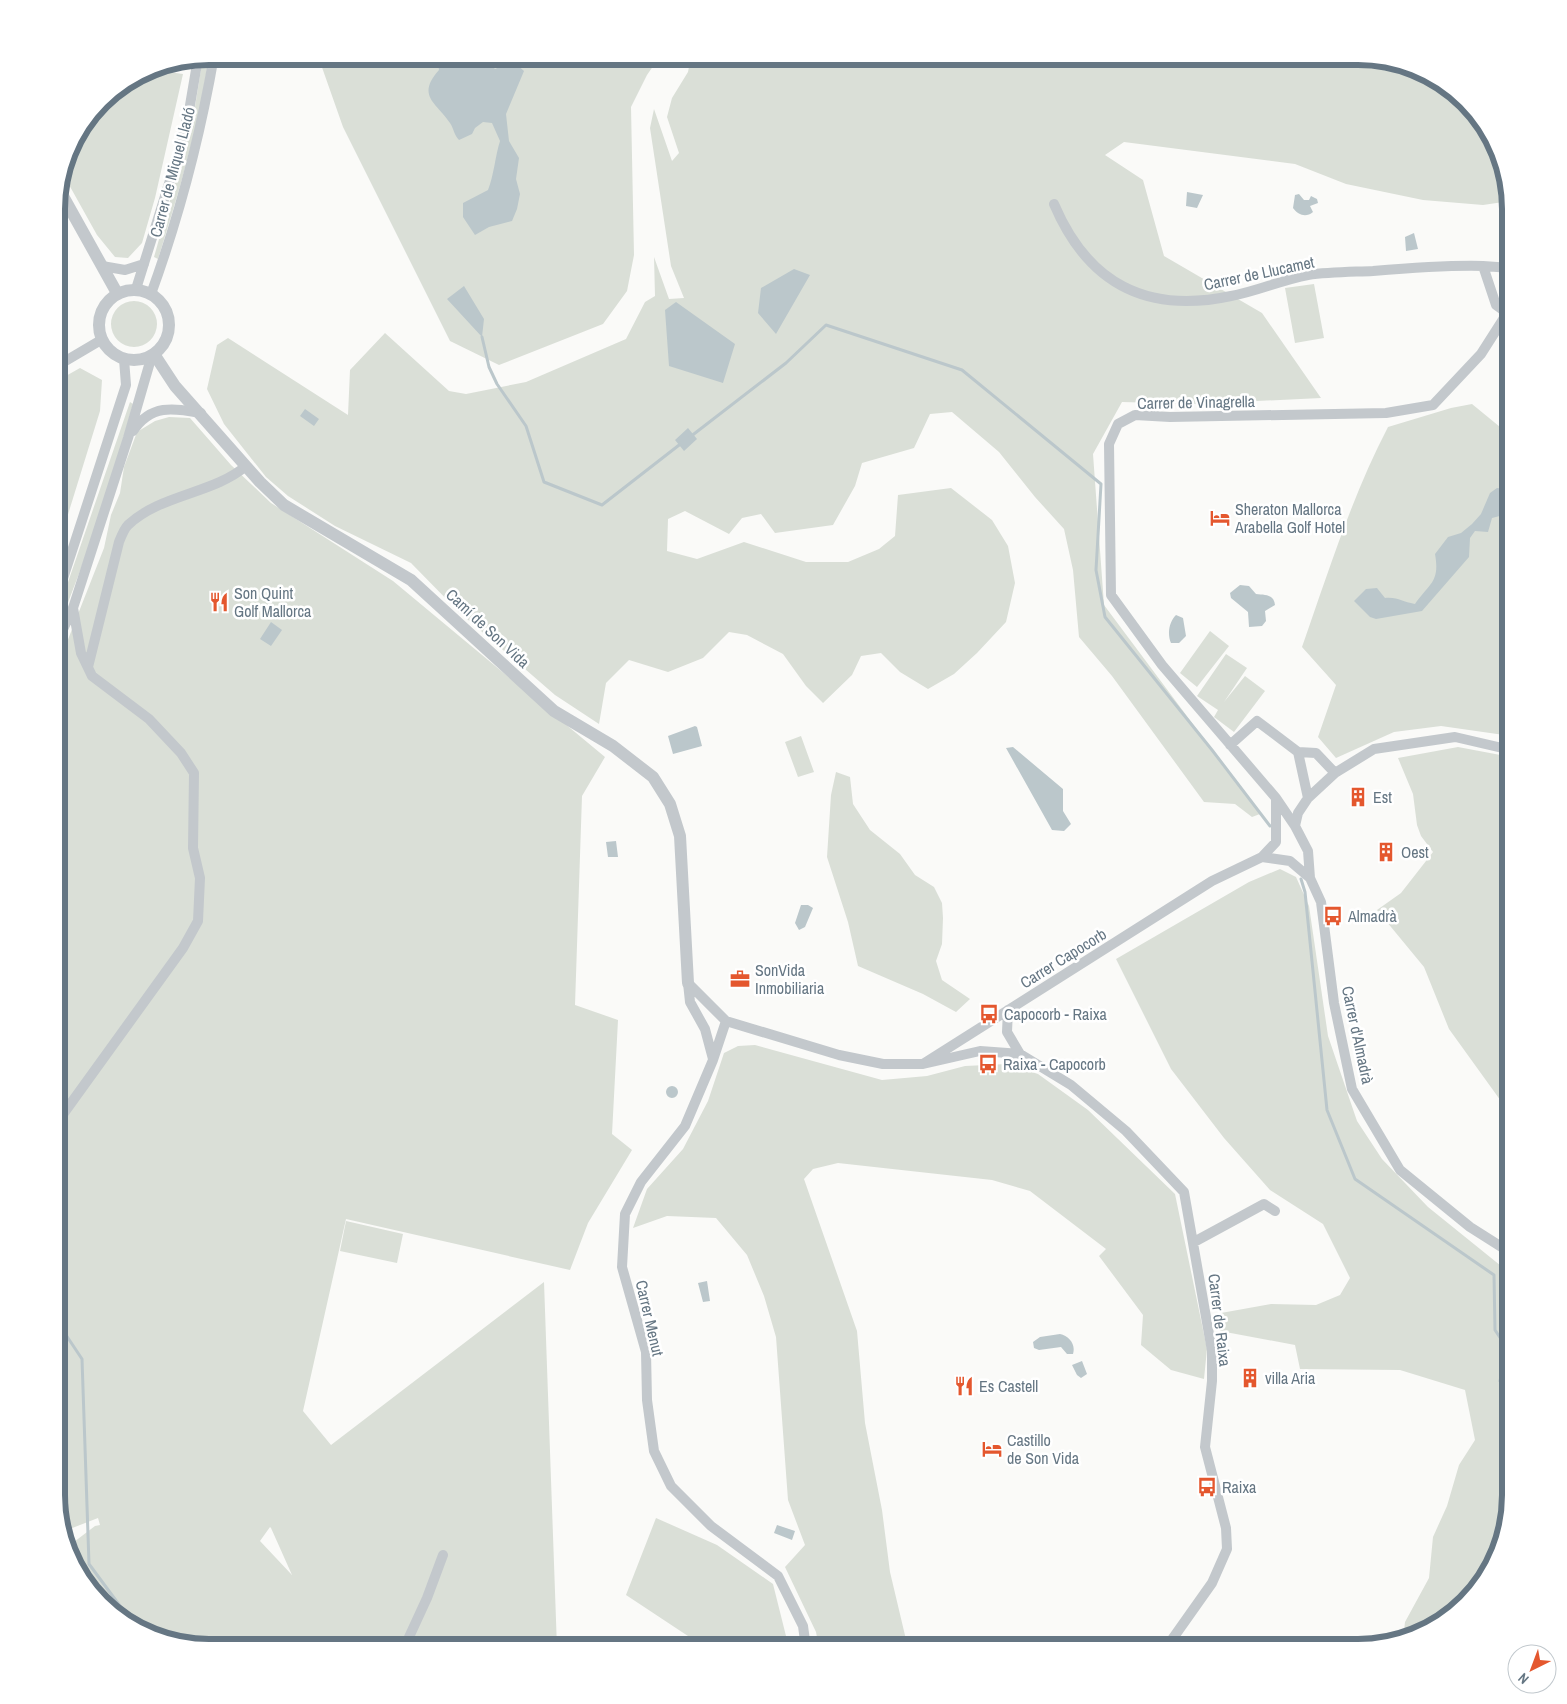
<svg xmlns="http://www.w3.org/2000/svg" width="1567" height="1704" font-family="'Archivo Narrow',sans-serif">
	<style>
		.green { fill: #dadfd7; fill-rule: evenodd }
		.water { fill: #bbc7cb }
		.lines { fill: none; stroke-linecap: round; stroke-linejoin: round }
		.stream { stroke: #bbc7cb; stroke-width: 3 }
		.minor { stroke: #c3c8cc; stroke-width: 10 }
		.tertiary { stroke: #c3c8cc; stroke-width: 12 }
		.labels { text-anchor: middle; stroke-width: 5; stroke-linejoin: round; paint-order: stroke }
		.street-label { font-size: 16px; fill: #657683; stroke: #fff }
		.poi-label { font-size: 16px; fill: #657683; stroke: #fff; text-anchor: start }
		.rim { fill: none; stroke: #657683; stroke-width: 6 }
	</style>
	<rect width="100%" height="100%" fill="#fafaf8"/>
	<!-- green -->
	<path class="green" d="M 209,56 C 199,126 179,192 158,259 L 154,257 L 193,119 L 203,57 Z
		M 318,56 L 660,56 L 647,75 L 631,107 L 634,255 L 627,291 L 603,324 L 499,365 L 450,341 L 343,127 Z
		M 691,56 L 1368,57 L 1426,72 L 1479,116 L 1503,159 L 1510,201 L 1483,205 L 1423,200 L 1346,184 L 1295,164 L 1124,142 L 1105,155 L 1143,180 L 1164,256 L 1262,313 L 1321,398 L 1194,404 L 1122,402 L 1093,454 L 1104,605 L 1260,814 L 1252,817 L 1235,804 L 1204,802 L 1112,676 L 1079,637 L 1073,570 L 1064,529 L 1035,497 L 999,452 L 952,412 L 930,414 L 914,448 L 862,463 L 855,486 L 833,525 L 775,533 L 761,514 L 742,518 L 729,534 L 685,511 L 668,519 L 667,551 L 697,559 L 744,542 L 806,562 L 848,562 L 879,549 L 895,536 L 898,495 L 951,488 L 992,520 L 1008,546 L 1015,583 L 1006,622 L 977,653 L 954,674 L 928,689 L 900,672 L 881,653 L 861,656 L 852,675 L 823,703 L 806,686 L 783,654 L 747,635 L 729,632 L 703,658 L 668,672 L 629,660 L 606,683 L 599,724 L 555,695 L 459,612 L 411,563 L 335,526 L 288,496 L 266,477 L 224,424 L 207,389 L 217,345 L 228,338 L 348,415 L 350,370 L 385,333 L 449,391 L 466,394 L 526,382 L 626,339 L 645,302 L 655,296 L 654,257 L 669,299 L 684,298 L 671,266 L 650,128 L 654,109 L 672,161 L 679,153 L 667,117 L 672,98 L 688,72 Z
		M 148,69 L 183,74 L 155,198 L 142,243 L 128,258 L 115,257 L 97,235 L 63,174 L 72,142 L 108,94 Z
		M 1314,284 L 1324,338 L 1295,343 L 1285,288 Z
		M111 324a23 23 0 1 1 46 0a23 23 0 1 1-46 0Z
		M 80,368 L 102,380 L 100,411 L 57,550 L 57,381 Z
		M 130,402 L 133,404 C 112,481 87,558 56,632 L 56,617 Z
		M 1472,404 L 1511,436 L 1511,736 L 1441,726 L 1394,732 L 1336,758 L 1318,737 L 1336,685 L 1302,647 C 1328,573 1352,496 1388,427 L 1451,408 Z
		M 169,417 L 190,418 L 231,465 L 271,503 L 393,581 L 605,757 L 582,796 L 575,1005 L 618,1020 L 612,1134 L 632,1150 L 588,1223 L 570,1270 L 346,1219 L 303,1411 L 331,1445 L 544,1282 L 557,1648 L 208,1648 L 141,1632 L 88,1588 L 66,1548 L 95,1526 L 100,1525 L 98,1518 L 62,1532 L 56,1496 L 56,670 L 104,548 L 111,515 L 120,493 L 124,467 L 137,432 L 155,421 ZM 270,1527 L 271,1528 L 292,1575 L 260,1541 Z
		M 1210,631 L 1229,646 L 1197,687 L 1180,673 Z
		M 1226,654 L 1247,668 L 1224,702 L 1245,676 L 1265,691 L 1234,732 L 1214,717 L 1218,710 L 1197,696 Z
		M 801,736 L 814,772 L 798,777 L 785,742 Z
		M 1458,747 L 1511,757 L 1511,1115 L 1449,1029 L 1424,967 L 1377,910 L 1401,893 L 1433,852 L 1421,836 L 1417,825 L 1413,794 L 1398,758 Z
		M 836,772 L 850,777 L 853,804 L 870,830 L 900,854 L 915,875 L 934,887 L 942,903 L 943,918 L 942,944 L 936,961 L 942,980 L 970,999 L 956,1012 L 923,994 L 858,966 L 848,922 L 827,857 L 831,795 Z
		M 1280,869 L 1296,877 L 1309,906 L 1328,1036 L 1357,1121 L 1382,1159 L 1428,1207 L 1511,1274 L 1511,1496 L 1495,1563 L 1451,1616 L 1403,1640 L 1405,1622 L 1429,1578 L 1433,1537 L 1447,1506 L 1459,1465 L 1475,1440 L 1465,1390 L 1400,1370 L 1300,1369 L 1295,1345 L 1220,1331 L 1221,1313 L 1271,1304 L 1316,1305 L 1340,1295 L 1350,1278 L 1323,1224 L 1270,1190 L 1224,1138 L 1171,1069 L 1116,959 L 1249,882 Z
		M 755,1045 L 882,1080 L 927,1076 L 965,1066 L 1007,1064 L 1038,1074 L 1088,1110 L 1175,1194 L 1207,1349 L 1204,1379 L 1171,1370 L 1141,1345 L 1143,1315 L 1099,1256 L 1106,1249 L 1030,1191 L 992,1180 L 838,1163 L 813,1169 L 804,1179 L 857,1331 L 865,1423 L 882,1510 L 890,1572 L 908,1648 L 819,1648 L 816,1632 L 785,1567 L 805,1545 L 788,1500 L 776,1337 L 764,1296 L 747,1255 L 716,1218 L 667,1216 L 633,1228 L 647,1189 L 683,1149 L 708,1101 L 724,1053 L 738,1046 Z
		M 346,1221 L 403,1234 L 397,1263 L 340,1251 Z
		M 656,1518 L 717,1545 L 773,1584 L 789,1648 L 686,1648 L 691,1638 L 626,1595 Z"/>
	<!-- water -->
	<path class="water" d="M 437,56 L 487,56 L 487,61 L 495,69 L 513,61 L 524,71 L 506,114 L 509,141 L 519,158 L 516,179 L 520,194 L 517,209 L 512,221 L 489,227 L 475,235 L 463,217 L 463,203 L 488,190 C 494,175 495,157 500,141 L 492,123 L 483,122 L 475,128 L 472,134 L 459,140 C 454,135 454,129 450,123 C 436,102 416,96 439,70 Z
		M 1187,192 L 1203,195 L 1197,208 L 1186,206 Z
		M 1299,194 L 1304,200 L 1309,200 L 1311,196 L 1317,199 L 1318,203 L 1310,206 L 1313,212 C 1306,218 1298,215 1293,208 L 1295,195 Z
		M 1414,233 L 1418,249 L 1406,251 L 1405,237 Z
		M 794,269 L 810,275 L 776,334 L 758,313 L 761,288 Z
		M 464,286 L 484,319 L 482,337 L 447,299 Z
		M 676,302 L 735,344 L 723,383 L 669,366 L 665,310 Z
		M 305,409 L 319,419 L 314,426 L 300,416 Z
		M 688,428 L 697,439 L 684,451 L 675,440 Z
		M 1497,488 L 1505,489 L 1511,496 L 1511,513 L 1492,518 L 1488,532 L 1475,531 L 1470,538 L 1469,557 L 1422,611 L 1376,619 L 1370,617 L 1354,601 L 1366,589 L 1377,588 L 1385,598 C 1399,597 1402,602 1415,604 C 1430,583 1440,582 1435,554 L 1448,537 L 1461,533 L 1472,524 L 1481,514 L 1490,493 Z
		M 1240,585 L 1249,586 L 1256,594 C 1265,595 1274,594 1275,605 L 1265,611 L 1266,621 L 1262,626 L 1249,627 L 1248,612 L 1231,598 L 1230,593 Z
		M 1176,615 L 1183,618 L 1186,636 L 1179,643 L 1171,643 C 1167,634 1169,622 1176,615 Z
		M 271,622 L 282,630 L 271,646 L 260,639 Z
		M 695,726 L 697,727 L 702,746 L 673,754 L 668,736 Z
		M 1013,747 L 1063,789 L 1063,811 L 1071,824 L 1064,831 L 1052,830 L 1006,748 Z
		M 616,841 L 618,857 L 608,857 L 606,842 Z
		M 801,905 L 808,905 L 813,908 L 805,927 L 799,930 L 795,923 Z
		M666 1092a6 6 0 1 1 12 0a6 6 0 1 1-12 0Z
		M 707,1281 L 710,1301 L 703,1302 L 698,1283 Z
		M 1060,1334 C 1069,1336 1076,1344 1073,1354 L 1067,1354 L 1061,1347 L 1039,1350 L 1034,1348 L 1033,1342 L 1040,1337 Z
		M 1082,1361 L 1087,1374 L 1081,1378 L 1077,1375 L 1072,1365 Z
		M 777,1525 L 795,1531 L 792,1540 L 774,1533 Z"/>
	<g class="lines">
		<!-- stream -->
		<path class="stream" d="M 482,337 L 489,367 L 497,384 L 526,426 L 544,482 L 602,505 L 683,442
			M 690,437 L 786,363 L 826,325 L 962,370 L 1101,484 L 1096,570 L 1105,617 L 1212,750 L 1270,826
			M 1301,879 L 1305,892 L 1327,1110 L 1355,1179 L 1494,1275 L 1495,1330 L 1507,1348 L 1500,1381
			M 56,1320 L 82,1359 L 89,1564 L 137,1629"/>
		<!-- minor -->
		<path class="minor" d="M 1054,204 C 1088,284 1147,314 1231,296 C 1258,291 1281,280 1308,275 C 1329,272 1351,272 1373,271 C 1409,268 1446,265 1483,266 L 1496,305 L 1507,313
			M 102,266 L 125,270 L 144,264
			M 1483,266 L 1511,268
			M 136,289 L 177,158 L 189,111 L 198,58
			M 151,294 C 179,217 200,137 214,56
			M 57,366 L 101,340
			M 133,431 C 151,404 173,408 201,413
			M 56,600 L 126,385 L 124,359
			M 56,644 L 73,608 L 128,438 L 152,355
			M 88,667 L 119,542 C 121,537 124,529 128,525 C 161,494 213,494 246,466
			M 1230,745 L 1257,721 L 1298,752 L 1308,798
			M 1298,752 L 1316,753 L 1335,773
			M 1295,826 L 1298,813 L 1308,798 L 1335,773 L 1374,749 L 1455,737 L 1511,750
			M 1262,857 L 1290,861 L 1310,878 L 1321,902 L 1334,1003 L 1352,1089 L 1400,1170 L 1470,1227 L 1511,1253
			M 1310,878 L 1308,851 L 1295,826 L 1276,798 L 1162,665 L 1111,595 L 1109,444 L 1118,424 L 1135,415 L 1170,417 L 1386,413 L 1433,405 L 1481,354 L 1511,307
			M 688,983 L 726,1021 L 839,1055 L 883,1064 L 923,1064 L 1212,881 L 1262,857 L 1276,842 L 1276,799
			M 688,983 L 690,1002 L 705,1029 L 713,1059
			M 1008,1010 L 1007,1032 L 1020,1054
			M 726,1021 L 713,1060 L 685,1126 L 641,1182 L 625,1214 L 622,1267 L 646,1352 L 647,1400 L 654,1451 L 671,1486 L 711,1526 L 778,1576 L 803,1626 L 806,1648
			M 923,1064 L 980,1051 L 1020,1054 L 1071,1085 L 1126,1131 L 1184,1192 L 1212,1351 L 1212,1381 L 1205,1447 L 1226,1528 L 1227,1549 L 1212,1583 L 1166,1648
			M 56,1124 L 183,948 L 198,921 L 200,878 L 193,848 L 194,773 L 181,753 L 149,719 L 92,676 L 81,653 L 73,608
			M 1194,1242 L 1264,1204 L 1275,1211
			M 404,1648 L 427,1598 L 443,1555"/>
		<!-- tertiary -->
		<path class="tertiary" d="M 59,189 L 117,293
			M99 325a35 35 0 1 1 70 0a35 35 0 1 1-70 0Z
			M 154,354 L 175,386 L 260,482 L 284,505 L 411,580 L 554,711 L 613,746 L 653,777 L 670,804 L 680,836 L 688,983"/>
	</g>
	<!-- icons -->
	<defs>
		<symbol id="hotel-bare" viewBox="-9 -9 18 18"><path d="M-6-4.5h1.5V1H6V5H4.5V3h-9V5H-6ZM-4 0a1.8 1.8 0 1 1 3.6 0ZM.5 0V-2.5h3Q6-2.5 6 0Z" fill="#e4572e" stroke="#fff" stroke-width="2.5" paint-order="stroke"/></symbol>
		<symbol id="restaurant-bare" viewBox="-9 -9 18 18"><path d="M-5-6h1v4h1v-4h1v4h1v-4h1v5L-1.5 .5V6h-2V.5L-5-1ZM5-6V6H3V1.5H1.5Q1.5-4 5-6Z" fill="#e4572e" stroke="#fff" stroke-width="2.5" paint-order="stroke"/></symbol>
		<symbol id="building-bare" viewBox="-9 -9 18 18"><path d="M-4-6H4V6H1V3H-1V6H-4ZM-2.5-4.3h1.7v1.8h-1.7ZM.8-4.3h1.7v1.8H.8ZM-2.5-1h1.7V.8h-1.7ZM.8-1h1.7V.8H.8Z" fill="#e4572e" stroke="#fff" stroke-width="2.5" paint-order="stroke"/></symbol>
		<symbol id="bus-bare" viewBox="-9 -9 18 18"><path d="M-5-6H5V4H4V6H2V4H-2V6H-4V4H-5ZM-3.5-4V0h7V-4ZM-3.5 1.2v1.5H-2V1.2ZM2 1.2v1.5H3.5V1.2Z" fill="#e4572e" stroke="#fff" stroke-width="2.5" paint-order="stroke"/></symbol>
		<symbol id="office-bare" viewBox="-9 -9 18 18"><path d="M-6-3h4V-5.5h4V-3h4V5H-6ZM-1-4.5V-3h2v-1.5ZM-6 0V1H6V0Z" fill="#e4572e" stroke="#fff" stroke-width="2.5" paint-order="stroke"/></symbol>
	</defs>
	<g fill-rule="evenodd">
		<use href="#hotel-bare" x="1206" y="504" width="28" height="28"/>
		<use href="#restaurant-bare" x="205" y="588" width="28" height="28"/>
		<use href="#building-bare" x="1344" y="783" width="28" height="28"/>
		<use href="#building-bare" x="1372" y="838" width="28" height="28"/>
		<use href="#bus-bare" x="1319" y="902" width="28" height="28"/>
		<use href="#office-bare" x="726" y="965" width="28" height="28"/>
		<use href="#bus-bare" x="975" y="1000" width="28" height="28"/>
		<use href="#bus-bare" x="974" y="1050" width="28" height="28"/>
		<use href="#building-bare" x="1236" y="1364" width="28" height="28"/>
		<use href="#restaurant-bare" x="950" y="1372" width="28" height="28"/>
		<use href="#hotel-bare" x="978" y="1435" width="28" height="28"/>
		<use href="#bus-bare" x="1193" y="1473" width="28" height="28"/>
	</g>
	<g class="labels">
		<!-- street labels -->
		<g class="street-label">
			<text transform="translate(172 172) rotate(-75)" y="6">Carrer de Miquel Lladó</text>
			<text transform="translate(1259 273) rotate(-12)" y="6">Carrer de Llucamet</text>
			<text transform="translate(1196 402) rotate(-1)" y="6">Carrer de Vinagrella</text>
			<text transform="translate(488 628) rotate(43)" y="6">Camí de Son Vida</text>
			<text transform="translate(1063 958) rotate(-32)" y="6">Carrer Capocorb</text>
			<text transform="translate(1358 1035) rotate(78)" y="6">Carrer d'Almadrà</text>
			<text transform="translate(650 1318) rotate(77)" y="6">Carrer Menut</text>
			<text transform="translate(1220 1320) rotate(83)" y="6">Carrer de Raixa</text>
		</g>
		<!-- poi labels -->
		<g class="poi-label">
			<text x="1235" y="515">Sheraton Mallorca<tspan x="1235" dy="18">Arabella Golf Hotel</tspan></text>
			<text x="234" y="599">Son Quint<tspan x="234" dy="18">Golf Mallorca</tspan></text>
			<text x="1373" y="803">Est</text>
			<text x="1401" y="858">Oest</text>
			<text x="1348" y="922">Almadrà</text>
			<text x="755" y="976">SonVida<tspan x="755" dy="18">Inmobiliaria</tspan></text>
			<text x="1004" y="1020">Capocorb - Raixa</text>
			<text x="1003" y="1070">Raixa - Capocorb</text>
			<text x="1265" y="1384">villa Aria</text>
			<text x="979" y="1392">Es Castell</text>
			<text x="1007" y="1446">Castillo<tspan x="1007" dy="18">de Son Vida</tspan></text>
			<text x="1222" y="1493">Raixa</text>
		</g>
	</g>
	<!-- crop -->
	<path d="M0 0H1567V1704H0ZM209 65H1358A144 144 0 0 1 1502 209V1495A144 144 0 0 1 1358 1639H209A144 144 0 0 1 65 1495V209A144 144 0 0 1 209 65Z" fill="#fff" fill-rule="evenodd"/>
	<path class="rim" d="M209 65H1358A144 144 0 0 1 1502 209V1495A144 144 0 0 1 1358 1639H209A144 144 0 0 1 65 1495V209A144 144 0 0 1 209 65Z"/>
	<!-- north arrow -->
	<g transform="translate(1532 1669) rotate(222)"><circle r="24" fill="#ffffff" stroke="#c1c8cd"/>
	<path d="M0-4L9 19L0 12L-9 19Z" fill="#e4572e"/>
	<text y="-8" font-size="14" font-weight="bold" text-anchor="middle" fill="#657683">N</text>
	</g>
</svg>
